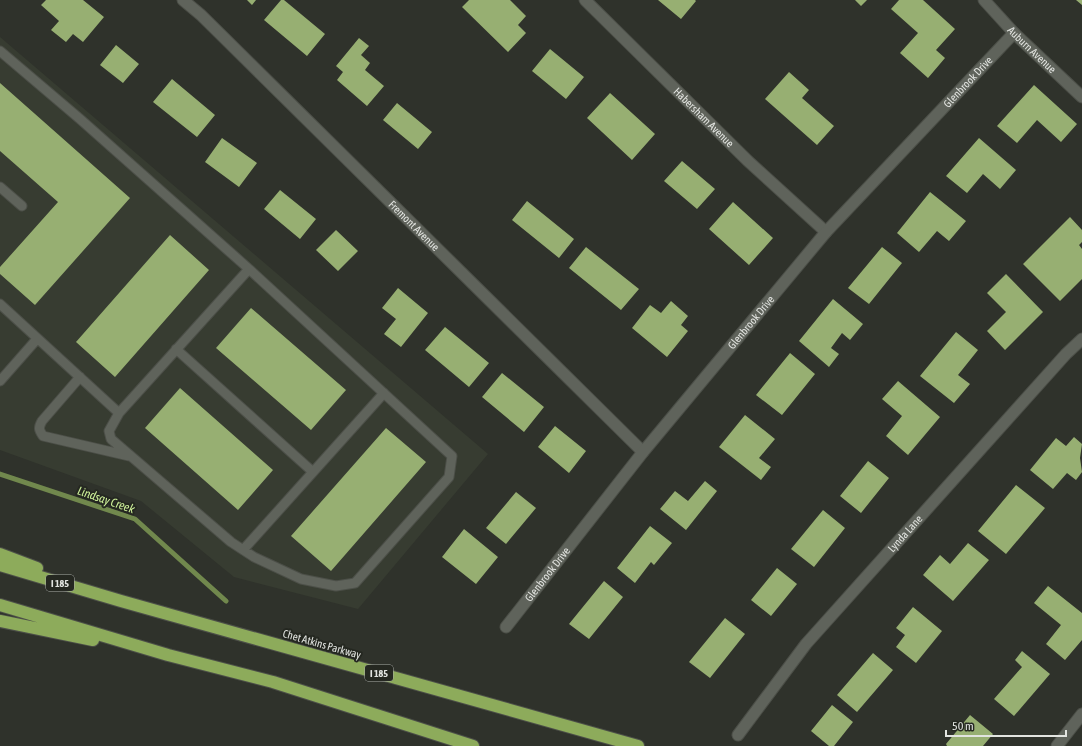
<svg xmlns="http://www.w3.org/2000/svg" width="1082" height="746" font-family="'Asap Condensed',sans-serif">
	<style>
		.built { fill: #373c31 }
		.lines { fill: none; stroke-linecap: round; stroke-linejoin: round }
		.stream { stroke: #71884d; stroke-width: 5 }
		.building { fill: #97af72 }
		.service-casing { stroke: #4c4f48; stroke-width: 11 }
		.minor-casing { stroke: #4c4f48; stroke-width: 13 }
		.tertiary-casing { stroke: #4c4f48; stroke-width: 13 }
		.motorway-casing { stroke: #4c4f48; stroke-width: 14 }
		.service { stroke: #5f635b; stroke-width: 9 }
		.minor { stroke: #5f635b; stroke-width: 11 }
		.tertiary { stroke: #5f635b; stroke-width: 11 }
		.motorway { stroke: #8dab5b; stroke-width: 12 }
		.labels { text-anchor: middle; stroke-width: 4; stroke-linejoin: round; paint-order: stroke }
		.shield { fill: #252821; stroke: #a9aca7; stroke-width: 1 }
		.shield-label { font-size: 10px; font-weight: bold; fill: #e2e4e0 }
		.street-label { font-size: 11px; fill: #e2e4e0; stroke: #252821 }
		.water-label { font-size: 12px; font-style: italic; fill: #d0f39b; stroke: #252821 }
	</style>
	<rect width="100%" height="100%" fill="#2f322b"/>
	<!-- built -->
	<path class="built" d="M 0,37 L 488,454 L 358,609 L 234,577 L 141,501 L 0,450 Z"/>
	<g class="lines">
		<!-- stream -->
		<path class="stream" d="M 0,474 L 135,519 L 226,601"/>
	</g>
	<!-- building -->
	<path class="building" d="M 46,0 L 83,0 L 104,17 L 83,42 L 73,34 L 66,42 L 51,30 L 59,21 L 41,5 Z
		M 247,0 L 256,0 L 252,5 Z
		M 281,0 L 284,0 L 325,34 L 307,56 L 264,20 Z
		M 469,0 L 510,0 L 526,16 L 518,25 L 526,33 L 508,52 L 462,7 Z
		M 658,0 L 695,0 L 696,1 L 681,19 Z
		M 855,0 L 867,0 L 861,6 Z
		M 899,0 L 923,0 L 955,29 L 936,50 L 945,58 L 928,78 L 900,53 L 918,33 L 891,9 Z
		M 1076,0 L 1082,0 L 1082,5 Z
		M 359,38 L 369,46 L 361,55 L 370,63 L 365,70 L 384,86 L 367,106 L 337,80 L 343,72 L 336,66 Z
		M 116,45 L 139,64 L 123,83 L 100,65 Z
		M 550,49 L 584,77 L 566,99 L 532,71 Z
		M 789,72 L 809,90 L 802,98 L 834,126 L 817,145 L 765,99 Z
		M 172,79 L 215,115 L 197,137 L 153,102 Z
		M 0,83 L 130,198 L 35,305 L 0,274 L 0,267 L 58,202 L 0,151 Z
		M 1034,85 L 1077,124 L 1061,142 L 1037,120 L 1017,143 L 997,126 Z
		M 610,93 L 655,134 L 632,160 L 587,118 Z
		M 397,103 L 432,132 L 418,149 L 383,120 Z
		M 222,138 L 257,163 L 239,187 L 205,162 Z
		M 979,138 L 1016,170 L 1000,189 L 983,174 L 967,193 L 946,176 Z
		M 682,161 L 715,189 L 697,209 L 664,181 Z
		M 280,190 L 316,219 L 300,239 L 264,209 Z
		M 930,192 L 966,221 L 949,241 L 937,231 L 919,252 L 897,233 Z
		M 527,201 L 574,239 L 559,258 L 512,220 Z
		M 733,202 L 773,238 L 749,265 L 709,229 Z
		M 1070,217 L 1082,230 L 1082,242 L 1079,245 L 1082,249 L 1082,279 L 1060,301 L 1023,264 Z
		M 336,230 L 358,251 L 338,271 L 316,250 Z
		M 170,235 L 209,270 L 115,377 L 76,342 Z
		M 586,247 L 639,289 L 621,310 L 569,268 Z
		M 882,247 L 902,263 L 869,304 L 848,288 Z
		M 1006,274 L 1043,312 L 1005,350 L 987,331 L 1006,312 L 987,293 Z
		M 398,288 L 428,313 L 401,347 L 384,334 L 396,319 L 382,308 Z
		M 833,299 L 863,324 L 850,340 L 842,333 L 831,348 L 839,354 L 829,367 L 799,341 Z
		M 671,301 L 688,316 L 681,325 L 688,331 L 667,357 L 632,328 L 650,305 L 661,313 Z
		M 251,308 L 346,390 L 311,430 L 216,348 Z
		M 445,327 L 489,363 L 469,387 L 425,350 Z
		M 956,332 L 978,350 L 958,375 L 970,384 L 954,403 L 920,376 Z
		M 790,353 L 815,374 L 782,415 L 756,395 Z
		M 502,373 L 544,407 L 524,432 L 482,397 Z
		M 898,381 L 940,417 L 908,455 L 886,436 L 902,416 L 882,399 Z
		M 180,388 L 273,470 L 238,510 L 145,428 Z
		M 745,415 L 775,439 L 759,458 L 771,467 L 761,480 L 719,447 Z
		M 555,426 L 586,451 L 569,473 L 538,447 Z
		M 386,428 L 426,462 L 331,571 L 291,536 Z
		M 1074,437 L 1082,444 L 1080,458 L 1082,472 L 1076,480 L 1067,473 L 1053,489 L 1030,470 L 1056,438 L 1066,446 Z
		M 868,461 L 889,478 L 861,513 L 840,496 Z
		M 705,481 L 717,491 L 686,530 L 660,509 L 675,491 L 688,501 Z
		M 1016,485 L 1045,508 L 1006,554 L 978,531 Z
		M 516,492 L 536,508 L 506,544 L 486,528 Z
		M 823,510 L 845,528 L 814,567 L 791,549 Z
		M 650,526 L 672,543 L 654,565 L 651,562 L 635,583 L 617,568 Z
		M 464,529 L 498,557 L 476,584 L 442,557 Z
		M 968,543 L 989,560 L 953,601 L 923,575 L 940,555 L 950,564 Z
		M 777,568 L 797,584 L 771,616 L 751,600 Z
		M 604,581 L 623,597 L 589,639 L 569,624 Z
		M 1048,586 L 1082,613 L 1082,640 L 1065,660 L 1046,644 L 1061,625 L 1034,603 Z
		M 913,607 L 942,631 L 916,663 L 896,647 L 905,635 L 896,628 Z
		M 725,618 L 745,634 L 710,678 L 689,662 Z
		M 1022,651 L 1050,674 L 1014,716 L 994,699 L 1022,667 L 1015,660 Z
		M 873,653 L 893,670 L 857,712 L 837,695 Z
		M 832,705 L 853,722 L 834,746 L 829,746 L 811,731 Z
		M 970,715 L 993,734 L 983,746 L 947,746 L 946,744 Z"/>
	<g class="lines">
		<defs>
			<path id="service" d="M 0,51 L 80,119 L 249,269 L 119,413 L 0,304
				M 0,187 L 22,206
				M 176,349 L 313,472
				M 80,377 L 42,421 C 38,428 39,430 43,436 L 129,456
				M 0,381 L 37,339
				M 119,413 L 109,431 L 111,439 L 231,542 L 254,557 L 301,579 L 336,586 L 355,583 L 449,477 L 452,456 L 249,269
				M 243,550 L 384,393"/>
			<g id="minor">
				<path id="s1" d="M 183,0 L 201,15 L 643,452"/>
				<path id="s2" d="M 585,0 L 748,161 L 826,232"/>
				<path id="s3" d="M 506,627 L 643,452 L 826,232 L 1014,33"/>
				<path id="s4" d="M 738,735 L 806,644 L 1066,354 L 1082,339"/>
				<path d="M 1057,746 L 1082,714"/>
			</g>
			<g id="tertiary">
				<path id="s5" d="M 984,0 L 1014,33 L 1082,97"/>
			</g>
			<path id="motorway" d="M 0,554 L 37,568
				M 0,565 L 121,601 L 638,746
				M 0,605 L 168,655 L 273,682 L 473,746
				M 0,621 L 93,640"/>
		</defs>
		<!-- service casing -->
		<use href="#service" class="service-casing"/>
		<!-- minor casing -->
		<use href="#minor" class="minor-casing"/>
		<!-- tertiary casing -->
		<use href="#tertiary" class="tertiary-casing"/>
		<!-- motorway casing -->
		<use href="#motorway" class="motorway-casing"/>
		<!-- service -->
		<use href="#service" class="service"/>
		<!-- minor -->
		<use href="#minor" class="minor"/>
		<!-- tertiary -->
		<use href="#tertiary" class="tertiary"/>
		<!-- motorway -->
		<use href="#motorway" class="motorway"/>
	</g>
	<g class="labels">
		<!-- shield labels -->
		<g class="shield">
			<rect x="46" y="575" width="28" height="16" rx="3"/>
			<rect x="365" y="665" width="28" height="16" rx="3"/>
		</g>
		<g class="shield-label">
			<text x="60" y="587">I 185</text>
			<text x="379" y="677">I 185</text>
		</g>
		<!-- street labels -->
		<g class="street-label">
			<text dy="4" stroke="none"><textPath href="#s5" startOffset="69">Auburn Avenue</textPath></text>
			<text dy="4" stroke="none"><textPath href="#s3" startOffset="715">Glenbrook Drive</textPath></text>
			<text dy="4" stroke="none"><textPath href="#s2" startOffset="167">Habersham Avenue</textPath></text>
			<text dy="4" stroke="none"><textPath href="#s1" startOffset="323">Fremont Avenue</textPath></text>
			<text dy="4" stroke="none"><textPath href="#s3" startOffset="391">Glenbrook Drive</textPath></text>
			<text dy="4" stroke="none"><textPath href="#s4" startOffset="262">Lynda Lane</textPath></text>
			<text dy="4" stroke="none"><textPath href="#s3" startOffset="67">Glenbrook Drive</textPath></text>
			<text transform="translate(322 644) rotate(16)" y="4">Chet Atkins Parkway</text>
		</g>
		<!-- water labels -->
		<g class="water-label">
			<text transform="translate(106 500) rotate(19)" y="4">Lindsay Creek</text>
		</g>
	</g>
	<!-- scale -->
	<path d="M946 730v6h120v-6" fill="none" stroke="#e2e4e0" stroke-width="2"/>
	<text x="952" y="730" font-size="12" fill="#e2e4e0" stroke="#252821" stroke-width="3" paint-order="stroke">50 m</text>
</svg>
